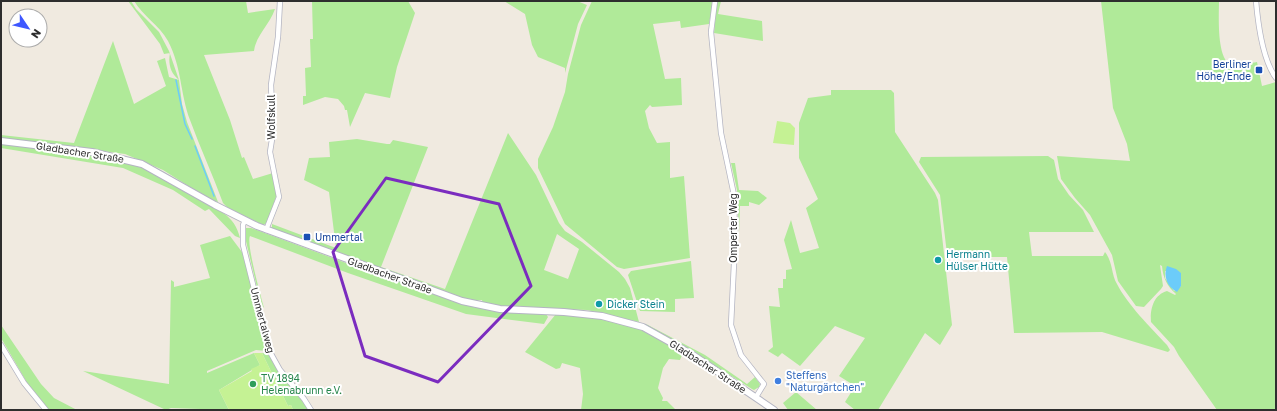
<svg xmlns="http://www.w3.org/2000/svg" width="1277" height="411" font-family="'Golos Text',sans-serif">
	<style>
		.green { fill: #b0ea99; fill-rule: evenodd }
		.pitch { fill: #c5f294 }
		.water { fill: #6cccf9 }
		.lines { fill: none; stroke-linecap: round; stroke-linejoin: round }
		.stream { stroke: #6cccf9; stroke-width: 1.5 }
		.minor-casing { stroke: #b4b5c2; stroke-width: 6 }
		.secondary-casing { stroke: #b4b5c2; stroke-width: 8 }
		.minor { stroke: #fff; stroke-width: 4.5 }
		.secondary { stroke: #fff; stroke-width: 6 }
		.marked { fill: none; stroke: #7b2cbf; stroke-width: 3; stroke-linejoin: round }
		.transit-dot { fill: #1a4fb4; stroke: #fff; stroke-width: 1.5 }
		.culture-dot { fill: #0f9aa8; stroke: #fff; stroke-width: 1.5 }
		.shop-dot { fill: #3f7fe0; stroke: #fff; stroke-width: 1.5 }
		.leisure-dot { fill: #2e9e5b; stroke: #fff; stroke-width: 1.5 }
		.labels { text-anchor: middle; stroke-width: 4; stroke-linejoin: round; paint-order: stroke }
		.transit-label { font-size: 10px; fill: #164399; stroke: #fff; text-anchor: end }
		.street-label { font-size: 10px; fill: #2e2e2e; stroke: #fff }
		.culture-label { font-size: 10px; fill: #0d838f; stroke: #fff; text-anchor: start }
		.shop-label { font-size: 10px; fill: #366cbe; stroke: #fff; text-anchor: start }
		.leisure-label { font-size: 10px; fill: #27864d; stroke: #fff; text-anchor: start }
	</style>
	<rect width="100%" height="100%" fill="#f0eae0"/>
	<!-- green -->
	<path class="green" d="M 128,1 L 131,1 L 136,9 L 159,32 L 169,51 L 179,80 L 182,104 L 187,122 L 218,202 L 212,201 L 163,170 L 125,154 L 1,138 L 1,135 L 74,143 L 113,41 L 134,104 L 166,86 L 157,61 L 165,58 L 169,77 L 179,80 C 170,73 168,63 170,53 L 164,54 L 160,44 Z
		M 134,1 L 246,1 L 248,13 L 275,9 C 270,24 256,35 254,51 L 204,55 L 230,120 L 242,158 L 244,157 L 253,179 L 273,173 L 277,194 L 267,223 L 263,225 L 228,208 L 223,203 C 213,175 200,148 190,120 C 180,93 182,68 168,41 C 159,25 143,16 134,1 Z
		M 312,1 L 408,1 L 415,13 L 397,67 L 390,98 L 365,93 L 350,127 L 347,110 L 345,110 L 344,106 L 338,99 L 325,97 L 303,105 L 303,96 L 306,96 L 305,68 L 311,67 L 310,39 L 313,39 Z
		M 504,1 L 577,1 L 587,5 L 578,24 L 565,73 L 565,68 L 538,57 L 532,45 L 525,14 Z
		M 592,1 L 713,1 L 709,24 L 681,28 L 680,21 L 653,24 L 665,79 L 681,78 L 682,105 L 652,107 L 650,105 L 645,111 L 649,128 L 657,143 L 670,142 L 670,178 L 684,176 L 690,258 L 624,269 L 617,267 L 565,224 L 538,168 L 538,159 L 553,127 L 565,92 L 568,74 L 581,25 Z
		M 717,1 L 721,1 L 718,14 L 762,21 L 763,41 L 714,33 Z
		M 1101,1 L 1219,1 C 1219,14 1216,61 1232,65 C 1239,66 1250,63 1257,62 L 1262,86 L 1276,82 L 1276,410 L 1217,410 L 1179,356 L 1174,347 L 1151,322 C 1150,310 1153,295 1167,291 L 1175,295 L 1176,294 C 1167,286 1163,278 1162,266 L 1160,265 L 1163,286 L 1161,289 L 1144,307 L 1136,306 L 1118,281 L 1112,255 L 1090,215 L 1075,198 L 1061,179 L 1057,156 L 1130,161 L 1127,144 L 1113,108 ZM 1165,271 L 1181,273 L 1181,286 L 1174,291 L 1165,278 Z
		M 831,90 L 891,90 L 894,93 L 895,132 L 935,193 L 938,200 L 952,325 L 940,345 L 925,333 L 878,410 L 855,410 L 845,402 L 855,386 L 839,376 L 865,338 L 835,326 L 800,366 L 782,353 L 778,357 L 768,351 L 773,347 L 769,306 L 780,307 L 778,288 L 783,288 L 783,279 L 786,279 L 786,270 L 792,269 L 784,240 L 791,220 L 800,253 L 819,248 L 806,208 L 818,199 L 799,158 L 799,123 L 808,98 L 831,95 Z
		M 508,133 L 536,175 L 559,223 L 565,231 L 582,242 L 619,272 L 625,279 L 630,288 L 639,322 L 587,310 L 504,307 L 483,304 L 482,300 L 473,301 L 451,295 L 272,228 L 272,224 L 336,248 L 329,192 L 304,180 L 309,158 L 330,157 L 329,142 L 357,139 L 387,144 L 390,144 L 393,140 L 428,147 L 381,267 L 445,289 ZM 557,234 L 579,249 L 568,279 L 544,270 Z
		M 1,143 C 42,148 85,150 125,161 C 151,169 175,185 198,199 C 217,209 235,215 240,238 L 235,236 L 209,209 L 205,211 L 173,190 L 123,168 L 1,148 Z
		M 1048,156 L 1054,160 L 1058,179 L 1069,195 L 1083,210 L 1094,232 L 1029,232 L 1032,256 L 1103,256 L 1105,252 C 1113,262 1111,274 1117,284 C 1127,304 1151,328 1167,345 L 1170,350 L 1168,352 L 1102,332 L 1014,333 L 1007,257 L 951,257 L 947,254 L 940,195 L 919,162 L 921,157 Z
		M 731,163 L 735,163 L 739,190 L 758,191 L 767,198 L 759,205 L 749,202 L 749,206 L 740,206 L 739,233 L 737,190 Z
		M 246,228 L 251,228 L 376,274 L 473,307 L 503,312 L 546,314 L 548,317 L 544,324 L 466,314 L 348,273 L 250,236 C 246,244 261,296 264,308 L 261,304 L 245,237 Z
		M 230,236 L 245,256 L 267,351 L 256,350 L 207,371 L 207,373 L 254,353 L 260,365 L 219,390 L 229,410 L 171,408 L 166,410 L 83,371 L 169,384 L 171,280 L 174,282 L 174,287 L 210,278 L 200,245 Z
		M 691,261 L 694,298 L 675,299 L 675,312 L 640,311 L 628,275 L 631,271 Z
		M 556,314 C 587,316 618,319 646,332 C 665,340 682,352 700,362 L 698,364 L 682,355 L 680,360 L 669,359 L 663,368 L 658,388 L 663,398 L 662,401 L 667,401 L 676,410 L 581,410 L 583,394 L 580,368 L 562,363 L 560,368 L 556,369 L 525,352 Z
		M 646,324 L 705,355 L 747,384 L 755,377 L 760,384 L 759,387 L 754,390 L 752,389 L 682,345 L 648,327 Z
		M 1,325 L 41,384 L 54,398 L 77,410 L 49,410 L 33,393 L 1,338 Z
		M 262,353 L 267,353 L 309,410 L 293,410 L 291,405 L 288,406 Z
		M 796,392 L 817,410 L 788,410 L 783,403 Z"/>
	<!-- pitch -->
	<path class="pitch" d="M 777,121 L 790,123 L 795,128 L 794,145 L 773,143 Z
		M 254,353 L 262,353 L 288,406 L 291,405 L 293,410 L 229,410 L 219,390 L 252,371 L 251,369 L 260,365 Z"/>
	<!-- water -->
	<path class="water" d="M 1167,266 L 1176,269 L 1181,273 L 1181,286 L 1177,292 C 1167,287 1163,276 1167,266 Z"/>
	<g class="lines">
		<!-- stream -->
		<path class="stream" d="M 176,80 L 185,124 L 192,139
			M 195,146 L 214,196"/>
		<defs>
			<path id="minor" d="M 715,1 L 711,32 L 721,133 L 734,195 L 735,243 L 731,325 L 741,355 L 764,384 L 756,397
				M 1256,1 C 1258,24 1262,59 1276,78
				M 245,220 L 243,225 L 243,245 L 270,352 L 280,370 L 304,399 L 311,410
				M 266,230 L 279,197 L 270,152 L 273,133 L 271,85 L 278,37 L 280,1
				M 1,345 L 24,383 L 46,410"/>
			<path id="secondary" d="M 1,141 L 92,152 L 142,164 L 215,205 L 257,226 L 462,301 L 500,309 L 564,312 L 602,316 L 643,327 L 693,355 L 774,410"/>
		</defs>
		<!-- minor casing -->
		<use href="#minor" class="minor-casing"/>
		<!-- secondary casing -->
		<use href="#secondary" class="secondary-casing"/>
		<!-- minor -->
		<use href="#minor" class="minor"/>
		<!-- secondary -->
		<use href="#secondary" class="secondary"/>
	</g>
	<!-- marked area -->
	<path class="marked" d="M 386,178 L 499,204 L 531,286 L 438,382 L 365,356 L 333,252 Z"/>
	<!-- markers -->
	<g class="transit-dot">
		<rect x="1255" y="66" width="8" height="8" rx="2"/>
		<rect x="303" y="233" width="8" height="8" rx="2"/>
	</g>
	<g class="culture-dot">
		<circle cx="938" cy="260" r="4"/>
		<circle cx="599" cy="304" r="4"/>
	</g>
	<circle class="shop-dot" cx="778" cy="381" r="4"/>
	<circle class="leisure-dot" cx="253" cy="384" r="4"/>
	<g class="labels">
		<!-- transit labels -->
		<g class="transit-label">
			<text x="1251" y="68">Berliner<tspan x="1251" dy="12">Höhe/Ende</tspan></text>
			<text x="315" y="241" text-anchor="start">Ummertal</text>
		</g>
		<!-- street labels -->
		<g class="street-label">
			<text transform="translate(271 117) rotate(-90)" y="4">Wolfskull</text>
			<text transform="translate(80 152) rotate(9)" y="4">Gladbacher Straße</text>
			<text transform="translate(733 228) rotate(-90)" y="4">Omperter Weg</text>
			<text transform="translate(390 275) rotate(20)" y="4">Gladbacher Straße</text>
			<text transform="translate(263 320) rotate(75)" y="4">Ummertalweg</text>
			<text transform="translate(708 366) rotate(33)" y="4">Gladbacher Straße</text>
		</g>
		<!-- culture labels -->
		<g class="culture-label">
			<text x="946" y="258">Hermann<tspan x="946" dy="12">Hülser Hütte</tspan></text>
			<text x="607" y="308">Dicker Stein</text>
		</g>
		<!-- shop labels -->
		<g class="shop-label">
			<text x="786" y="379">Steffens<tspan x="786" dy="12">"Naturgärtchen"</tspan></text>
		</g>
		<!-- leisure labels -->
		<g class="leisure-label">
			<text x="261" y="382">TV 1894<tspan x="261" dy="12">Helenabrunn e.V.</tspan></text>
		</g>
	</g>
	<!-- border -->
	<rect width="1277" height="411" fill="none" stroke="#2e2e2e" stroke-width="4"/>
	<!-- north arrow -->
	<g transform="translate(28 28) rotate(125)"><circle r="19" fill="#ffffff" stroke="#ababab"/>
	<path d="M0-3L7 15L0 10L-7 15Z" fill="#3e57ff"/>
	<text y="-6" font-size="11" font-weight="bold" text-anchor="middle" fill="#2e2e2e">N</text>
	</g>
</svg>
